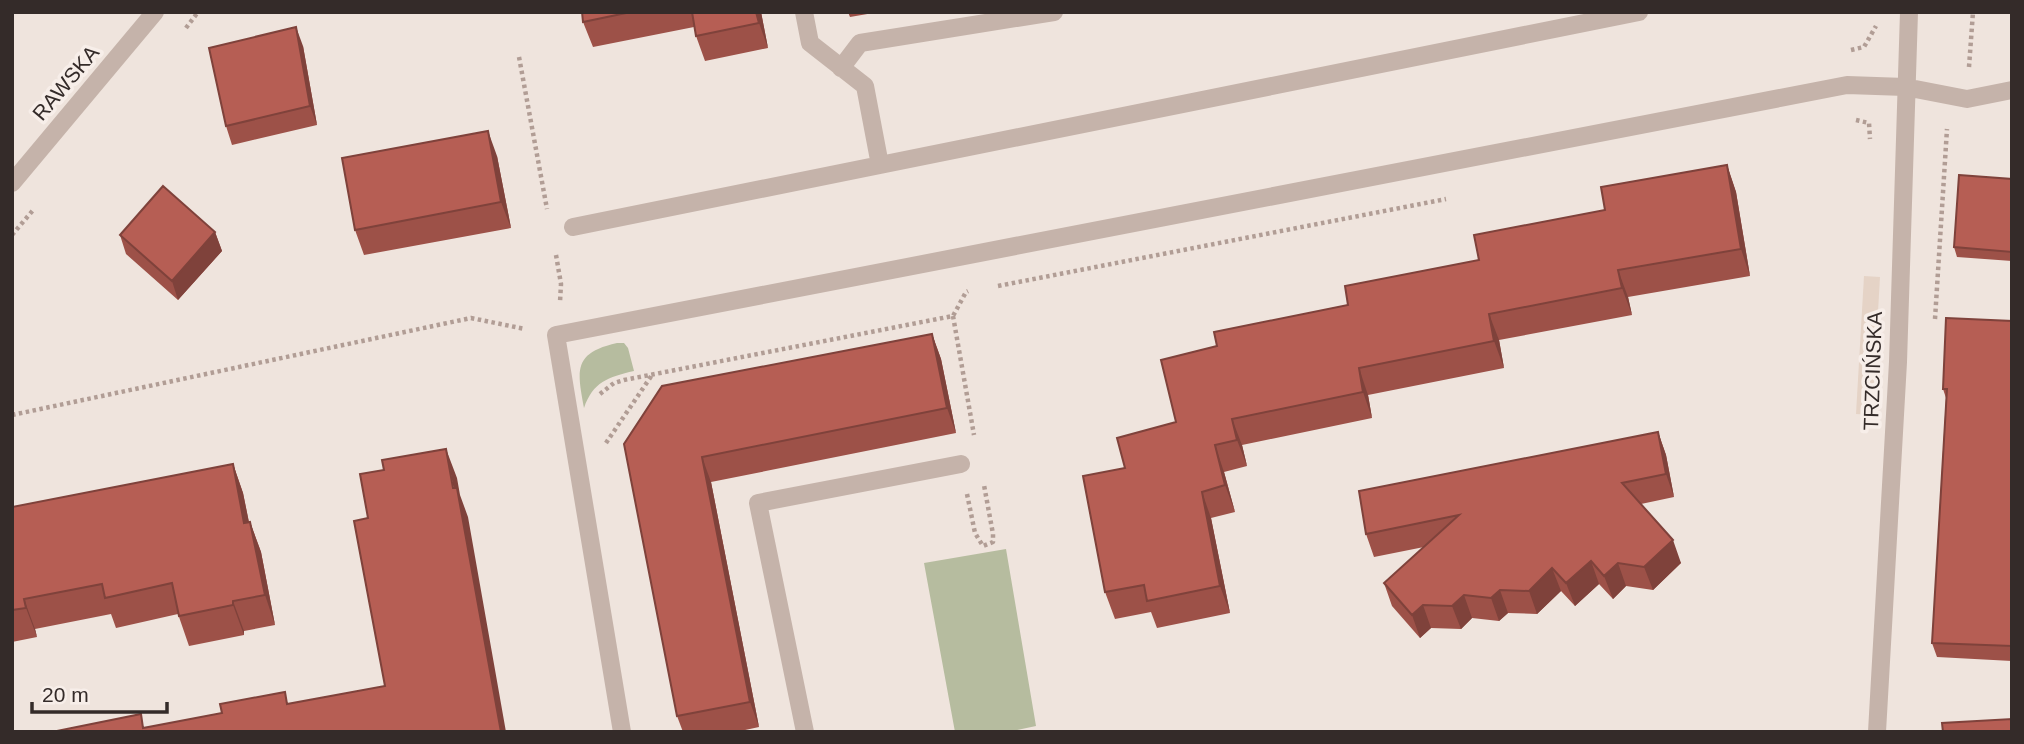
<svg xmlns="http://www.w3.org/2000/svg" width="2024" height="744" font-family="Arial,sans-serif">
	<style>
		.green { fill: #b6bc9f }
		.plaza { fill: #e5d3c6 }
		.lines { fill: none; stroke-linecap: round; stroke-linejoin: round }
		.path { stroke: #b19d95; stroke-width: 4.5; stroke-dasharray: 3.5 3.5; stroke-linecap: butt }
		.minor { stroke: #c5b3aa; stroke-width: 18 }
		.wall { fill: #9d5148 }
		.shaded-wall { fill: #7f423b }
		.building { fill: #b65e54; stroke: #7f423b; stroke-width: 2 }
		.labels { text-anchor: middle; stroke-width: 7; stroke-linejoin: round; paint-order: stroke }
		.street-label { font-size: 21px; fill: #342b29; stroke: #f7eee9 }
	</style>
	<rect width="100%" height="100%" fill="#efe4dd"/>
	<!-- green -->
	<path class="green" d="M 617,343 L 624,343 L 628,348 L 634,371 C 608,377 593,382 584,408 C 577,370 573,353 617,343 Z
		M 1006,549 L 1036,726 L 1007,732 L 955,732 L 924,563 Z"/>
	<!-- plaza -->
	<path class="plaza" d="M 1864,276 L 1880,277 L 1872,415 L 1856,414 Z"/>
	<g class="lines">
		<!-- path -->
		<path class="path" d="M 186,28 L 198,12
			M 1851,50 L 1864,47 L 1876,26
			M 519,57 L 547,209
			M 1969,67 L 1973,12
			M 1856,120 L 1869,123 L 1870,139
			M 12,235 L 34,209
			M 556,255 L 561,284 L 560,302
			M 998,286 L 1446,199
			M 953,316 L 974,435
			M 1935,319 L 1947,129
			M 600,394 L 614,383 L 624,380 L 953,316 L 966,292 L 968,291
			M 12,415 L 471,318 L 525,329
			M 606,443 L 652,375
			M 967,494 L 975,533 L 983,546 L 993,542 L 993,534 L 984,485"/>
		<!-- minor -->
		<path class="minor" d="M 804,12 L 810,43 L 865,86 L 880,165 L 1639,12
			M 841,68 L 860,43 L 1054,12
			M 12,183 L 155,12
			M 573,227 L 880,165
			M 622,732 L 556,335 L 1847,85 L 1905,87 L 1967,99 L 2012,90
			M 805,732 L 758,503 L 961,464
			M 1877,732 L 1898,362 L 1909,12"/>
	</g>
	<!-- wall -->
	<path class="wall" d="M 582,12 L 761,12 L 768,48 L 705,61 L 696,36 L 694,27 L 593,47 L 583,22 Z
		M 848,12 L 879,12 L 850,17 Z
		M 303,46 L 317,125 L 232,145 L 226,126 Z
		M 497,156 L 511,228 L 364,255 L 355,230 Z
		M 1727,165 L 1736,192 L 1750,276 L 1628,297 L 1632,315 L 1499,340 L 1504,368 L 1368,395 L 1372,418 L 1242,445 L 1247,466 L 1224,472 L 1235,512 L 1211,518 L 1230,613 L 1157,628 L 1151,612 L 1115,619 L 1105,592 L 1125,468 L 1176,422 L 1217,346 L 1348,305 L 1479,260 L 1605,210 Z
		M 2012,179 L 2012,261 L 1957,257 L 1954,247 Z
		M 215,232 L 222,251 L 178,300 L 126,254 L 120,235 Z
		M 2012,321 L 2012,661 L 1937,657 L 1932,643 L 1946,398 L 1943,389 Z
		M 932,334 L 941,359 L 956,433 L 711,482 L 759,727 L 736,732 L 683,732 L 677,716 L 624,444 Z
		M 1658,432 L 1666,455 L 1674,497 L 1641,504 L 1681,563 L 1653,590 L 1626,586 L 1613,599 L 1599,584 L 1575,606 L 1561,591 L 1537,614 L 1508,613 L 1499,621 L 1472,618 L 1461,629 L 1431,628 L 1420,638 L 1392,606 L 1384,583 L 1424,547 L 1374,557 L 1366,534 Z
		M 233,464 L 243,493 L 249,522 L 250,522 L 261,552 L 275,625 L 244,631 L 244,635 L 189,646 L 178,614 L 116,628 L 111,614 L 35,629 L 37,637 L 12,642 L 12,507 Z"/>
	<!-- shaded-wall -->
	<path class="shaded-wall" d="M 756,12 L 761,12 L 768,48 L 759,23 Z
		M 296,27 L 303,46 L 317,125 L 310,106 Z
		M 488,131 L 497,156 L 511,228 L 501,202 Z
		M 1727,165 L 1736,192 L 1750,276 L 1741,249 Z
		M 215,232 L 222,251 L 178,300 L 172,281 Z
		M 1618,270 L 1628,297 L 1632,315 L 1622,288 Z
		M 1489,314 L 1499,340 L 1504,368 L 1494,341 Z
		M 932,334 L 941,359 L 956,433 L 947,408 Z
		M 1359,368 L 1368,395 L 1372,418 L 1363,392 Z
		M 1232,419 L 1242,445 L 1247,466 L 1237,440 Z
		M 1658,432 L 1666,455 L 1674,497 L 1666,474 Z
		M 1215,445 L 1224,472 L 1235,512 L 1225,485 Z
		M 446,449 L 457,478 L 460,495 L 468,517 L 506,732 L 501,732 Z
		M 702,457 L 711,482 L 759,727 L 750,702 Z
		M 233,464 L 243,493 L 255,553 L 244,523 Z
		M 1202,492 L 1211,518 L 1230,613 L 1220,586 Z
		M 250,522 L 261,552 L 275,625 L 265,595 Z
		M 1673,540 L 1681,563 L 1653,590 L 1644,567 Z
		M 1591,561 L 1599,584 L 1575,606 L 1566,583 Z
		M 1618,563 L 1626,586 L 1613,599 L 1604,576 Z
		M 1552,568 L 1561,591 L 1537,614 L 1529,591 Z
		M 1500,590 L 1508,613 L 1499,621 L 1491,598 Z
		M 1464,595 L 1472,618 L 1461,629 L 1452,606 Z
		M 24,599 L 35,629 L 37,637 L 26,608 Z
		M 233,601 L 244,631 L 244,635 L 233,605 Z
		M 1423,605 L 1431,628 L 1420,638 L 1412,615 Z"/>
	<!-- building -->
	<path class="building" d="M 582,12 L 631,12 L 583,22 Z
		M 692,12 L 756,12 L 759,23 L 696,36 Z
		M 296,27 L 310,106 L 226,126 L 209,48 Z
		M 488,131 L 501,202 L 355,230 L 342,158 Z
		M 1727,165 L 1741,249 L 1618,270 L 1622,288 L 1489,314 L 1494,341 L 1359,368 L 1363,392 L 1232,419 L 1237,440 L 1215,445 L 1225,485 L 1202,492 L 1220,586 L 1147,601 L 1144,585 L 1105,592 L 1083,476 L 1125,468 L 1117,438 L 1176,422 L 1161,360 L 1217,346 L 1214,332 L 1348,305 L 1345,286 L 1479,260 L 1474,235 L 1605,210 L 1601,187 Z
		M 1959,175 L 2012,179 L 2012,252 L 1954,247 Z
		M 163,186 L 215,232 L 172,281 L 120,235 Z
		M 1946,318 L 2012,321 L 2012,646 L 1932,643 L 1947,389 L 1943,389 Z
		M 932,334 L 947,408 L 702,457 L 750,702 L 677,716 L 624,444 L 662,386 Z
		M 1658,432 L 1666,474 L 1622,483 L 1673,540 L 1644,567 L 1618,563 L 1604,576 L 1591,561 L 1566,583 L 1552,568 L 1529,591 L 1500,590 L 1491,598 L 1464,595 L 1452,606 L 1423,605 L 1412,615 L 1384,583 L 1459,515 L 1366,534 L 1359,491 Z
		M 446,449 L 453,488 L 457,488 L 501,732 L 52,732 L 141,714 L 143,728 L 222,713 L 220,704 L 285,692 L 287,704 L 385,686 L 354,521 L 368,518 L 360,474 L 384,470 L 382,460 Z
		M 233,464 L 244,523 L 250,522 L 265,595 L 233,601 L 233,605 L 179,616 L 172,583 L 105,598 L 102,584 L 24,599 L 26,608 L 12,610 L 12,507 Z
		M 2012,719 L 2012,732 L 1943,732 L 1942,723 Z"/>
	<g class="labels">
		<!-- street labels -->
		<g class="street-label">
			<text transform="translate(66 83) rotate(-50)" y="7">RAWSKA</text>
			<text transform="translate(1873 371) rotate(-88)" y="7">TRZCIŃSKA</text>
		</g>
	</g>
	<!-- border -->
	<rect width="2024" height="744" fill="none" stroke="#342b29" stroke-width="28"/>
	<!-- scale -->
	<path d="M32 702v10h135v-10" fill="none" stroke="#342b29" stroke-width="3.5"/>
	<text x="42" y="702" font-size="21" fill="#342b29" stroke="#f7eee9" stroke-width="5" paint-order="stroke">20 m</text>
</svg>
